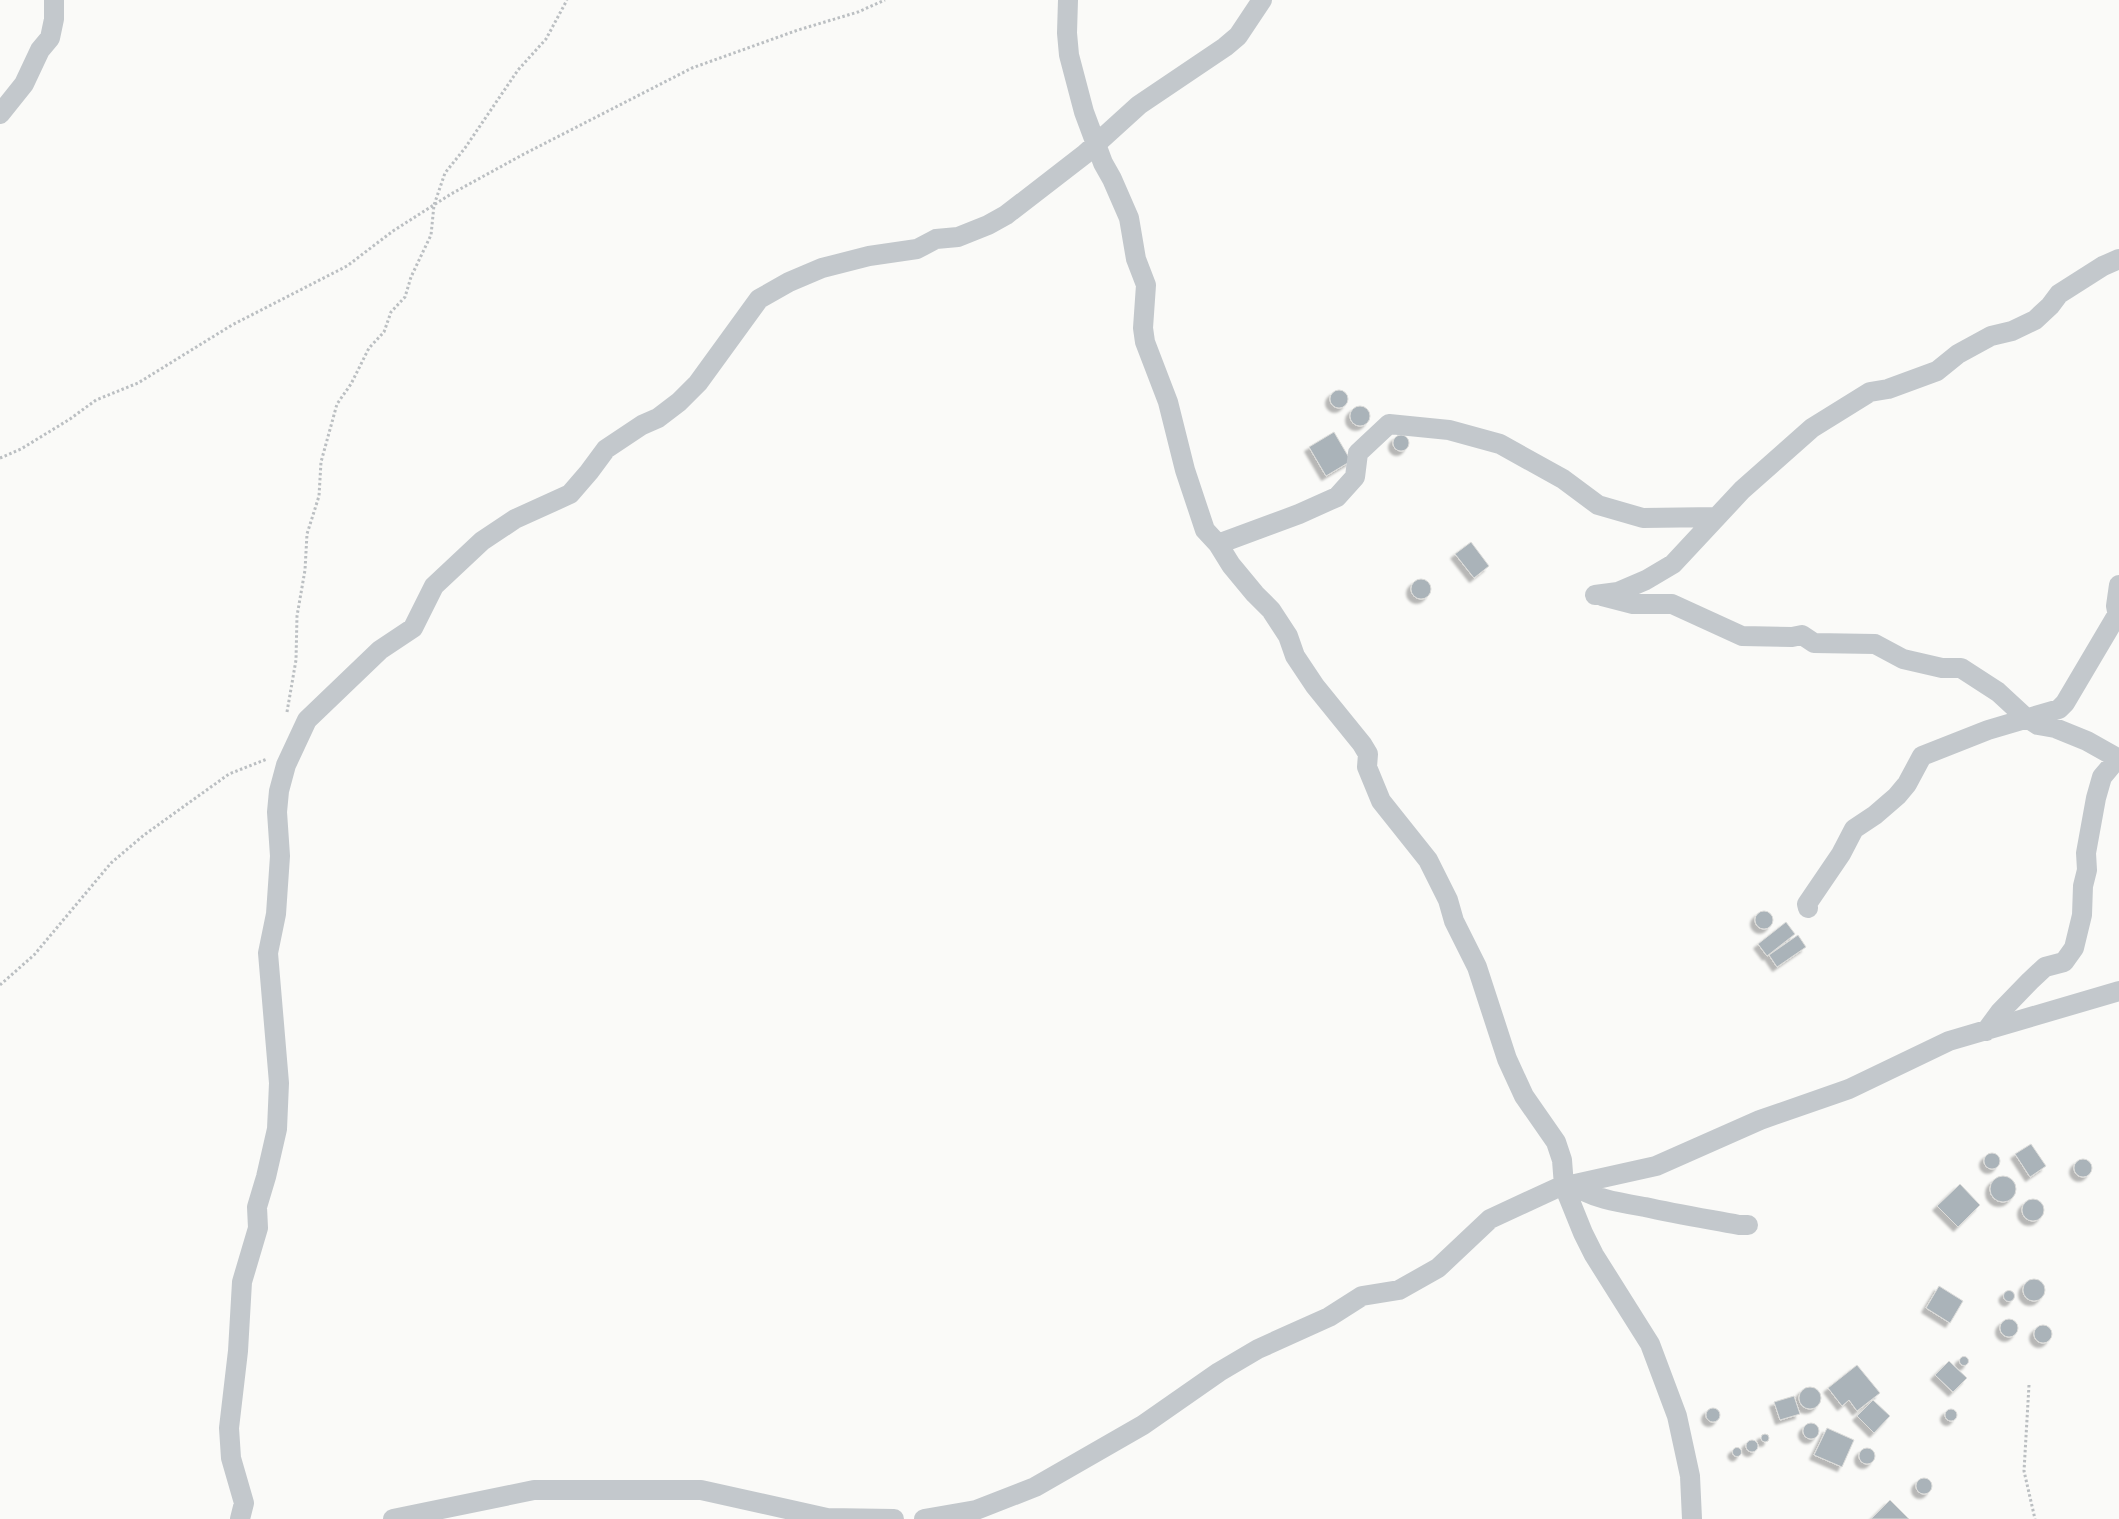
<svg xmlns="http://www.w3.org/2000/svg" width="2119" height="1519" font-family="'DejaVu Sans',sans-serif">
	<style>
		.building { fill: #aab3b9; stroke: #dcdcda; filter: url(#shadow) }
		.lines { fill: none; stroke-linecap: round; stroke-linejoin: round }
		.path { stroke: #bbbfc2; stroke-width: 3; stroke-dasharray: 2.5 2.5; stroke-linecap: butt }
		.minor { stroke: #c3c8cc; stroke-width: 20 }
	</style>
	<defs>
		<filter id="shadow"><feDropShadow dx="-4.5" dy="4.5" stdDeviation="1" flood-color="#0004"/></filter>
	</defs>
	<rect width="100%" height="100%" fill="#fafaf8"/>
	<!-- building -->
	<path class="building" d="M1330 399a9 9 0 1 1 18 0a9 9 0 1 1-18 0Z
		M1350 416a10 10 0 1 1 20 0a10 10 0 1 1-20 0Z
		M 1334,432 L 1351,461 L 1326,476 L 1309,447 Z
		M1393 443a8 8 0 1 1 16 0a8 8 0 1 1-16 0Z
		M 1471,542 L 1489,566 L 1474,578 L 1455,554 Z
		M1411 589a10 10 0 1 1 20 0a10 10 0 1 1-20 0Z
		M1755 920a9 9 0 1 1 18 0a9 9 0 1 1-18 0Z
		M 1786,922 L 1795,934 L 1767,956 L 1758,944 Z
		M 1798,935 L 1806,947 L 1777,967 L 1769,955 Z
		M 2031,1144 L 2046,1166 L 2030,1177 L 2015,1154 Z
		M1984 1161a8 8 0 1 1 16 0a8 8 0 1 1-16 0Z
		M2074 1168a9 9 0 1 1 18 0a9 9 0 1 1-18 0Z
		M1990 1189a13 13 0 1 1 26 0a13 13 0 1 1-26 0Z
		M 1960,1184 L 1980,1205 L 1958,1227 L 1937,1206 Z
		M2022 1210a11 11 0 1 1 22 0a11 11 0 1 1-22 0Z
		M2023 1290a11 11 0 1 1 22 0a11 11 0 1 1-22 0Z
		M 1939,1286 L 1963,1301 L 1950,1323 L 1926,1308 Z
		M2003.5 1296a5.5 5.5 0 1 1 11 0a5.5 5.5 0 1 1-11 0Z
		M2000 1328a9 9 0 1 1 18 0a9 9 0 1 1-18 0Z
		M2034 1334a9 9 0 1 1 18 0a9 9 0 1 1-18 0Z
		M1959.5 1361a4.5 4.5 0 1 1 9 0a4.5 4.5 0 1 1-9 0Z
		M 1949,1361 L 1967,1378 L 1953,1392 L 1935,1375 Z
		M 1857,1365 L 1880,1393 L 1857,1411 L 1849,1400 L 1842,1406 L 1828,1388 Z
		M1799 1398a11 11 0 1 1 22 0a11 11 0 1 1-22 0Z
		M 1794,1396 L 1800,1414 L 1780,1420 L 1774,1402 Z
		M 1873,1400 L 1890,1416 L 1874,1433 L 1857,1416 Z
		M1706 1415a7 7 0 1 1 14 0a7 7 0 1 1-14 0Z
		M1945 1415a6 6 0 1 1 12 0a6 6 0 1 1-12 0Z
		M1803 1431a8 8 0 1 1 16 0a8 8 0 1 1-16 0Z
		M 1827,1428 L 1854,1440 L 1842,1467 L 1814,1455 Z
		M1761 1438a4 4 0 1 1 8 0a4 4 0 1 1-8 0Z
		M1746 1446a6 6 0 1 1 12 0a6 6 0 1 1-12 0Z
		M1732.5 1452a4.5 4.5 0 1 1 9 0a4.5 4.5 0 1 1-9 0Z
		M1859 1456a8 8 0 1 1 16 0a8 8 0 1 1-16 0Z
		M1916 1486a8 8 0 1 1 16 0a8 8 0 1 1-16 0Z
		M 1890,1500 L 1909,1519 L 1871,1519 Z"/>
	<g class="lines">
		<!-- path -->
		<path class="path" d="M 0,458 L 21,449 L 70,419 L 96,400 L 138,383 L 232,325 L 347,266 L 393,231 L 451,194 L 524,154 L 692,68 L 798,30 L 858,12 L 885,0
			M 287,712 L 296,660 L 297,616 L 305,570 L 307,534 L 319,496 L 321,462 L 337,404 L 351,384 L 369,348 L 384,332 L 391,312 L 405,297 L 411,277 L 431,235 L 434,205 L 445,173 L 465,148 L 518,70 L 546,39 L 567,0
			M 0,985 L 34,955 L 111,863 L 144,835 L 229,774 L 267,759
			M 2029,1385 L 2024,1471 L 2035,1519"/>
		<!-- minor -->
		<path class="minor" d="M 1068,0 L 1067,33 L 1069,55 L 1084,112 L 1103,163 L 1112,179 L 1129,218 L 1136,259 L 1146,285 L 1143,328 L 1145,342 L 1168,402 L 1185,470 L 1205,530 L 1218,544 L 1231,565 L 1255,594 L 1271,610 L 1288,636 L 1295,656 L 1315,686 L 1362,744 L 1368,754 L 1367,767 L 1381,801 L 1428,860 L 1448,900 L 1454,921 L 1477,967 L 1507,1059 L 1524,1096 L 1556,1142 L 1562,1160 L 1564,1186 L 1583,1233 L 1594,1255 L 1650,1344 L 1677,1416 L 1690,1476 L 1692,1519
			M 0,114 L 24,84 L 40,50 L 50,38 L 54,19 L 54,0
			M 1218,544 L 1299,514 L 1337,497 L 1355,477 L 1358,453 L 1389,424 L 1449,430 L 1500,444 L 1563,479 L 1598,505 L 1643,518 L 1717,517
			M 2119,585 L 2116,606 L 2119,621
			M 1595,595 L 1618,592 L 1646,580 L 1673,564 L 1742,490 L 1812,428 L 1870,392 L 1888,389 L 1937,371 L 1958,354 L 1991,336 L 2012,331 L 2035,320 L 2050,306 L 2059,294 L 2103,266 L 2119,259
			M 1602,596 L 1633,604 L 1672,604 L 1742,636 L 1792,637 L 1802,635 L 1814,643 L 1875,644 L 1903,659 L 1942,668 L 1961,668 L 1998,692 L 2024,716 L 2038,725 L 2055,728 L 2087,741 L 2119,759
			M 1808,908 L 1807,904 L 1841,854 L 1854,829 L 1875,815 L 1897,796 L 1907,784 L 1922,756 L 1988,730 L 2059,709 L 2065,703 L 2117,615
			M 1986,1031 L 2000,1012 L 2030,981 L 2045,967 L 2064,962 L 2074,948 L 2082,915 L 2083,886 L 2087,870 L 2086,853 L 2096,798 L 2102,777 L 2118,758
			M 1572,1184 C 1592,1199 1621,1203 1645,1207 C 1676,1214 1707,1219 1739,1225 L 1748,1225
			M 240,1519 L 244,1503 L 231,1458 L 229,1428 L 238,1351 L 242,1282 L 258,1228 L 257,1207 L 266,1177 L 277,1129 L 279,1083 L 268,953 L 276,914 L 280,856 L 277,812 L 279,791 L 286,765 L 307,720 L 380,650 L 413,628 L 434,586 L 482,541 L 515,519 L 570,494 L 589,472 L 606,449 L 642,425 L 658,418 L 679,402 L 698,383 L 759,299 L 789,282 L 822,268 L 869,256 L 917,249 L 936,239 L 958,237 L 988,225 L 1006,215 L 1085,154 L 1139,105 L 1225,47 L 1238,36 L 1262,0
			M 393,1519 L 534,1490 L 701,1490 L 827,1518 L 894,1519
			M 924,1519 L 976,1510 L 1035,1487 L 1143,1425 L 1219,1372 L 1258,1349 L 1329,1317 L 1362,1296 L 1399,1290 L 1438,1268 L 1490,1219 L 1557,1188 L 1656,1166 L 1760,1120 L 1849,1089 L 1949,1041 L 2119,991"/>
	</g>
</svg>
